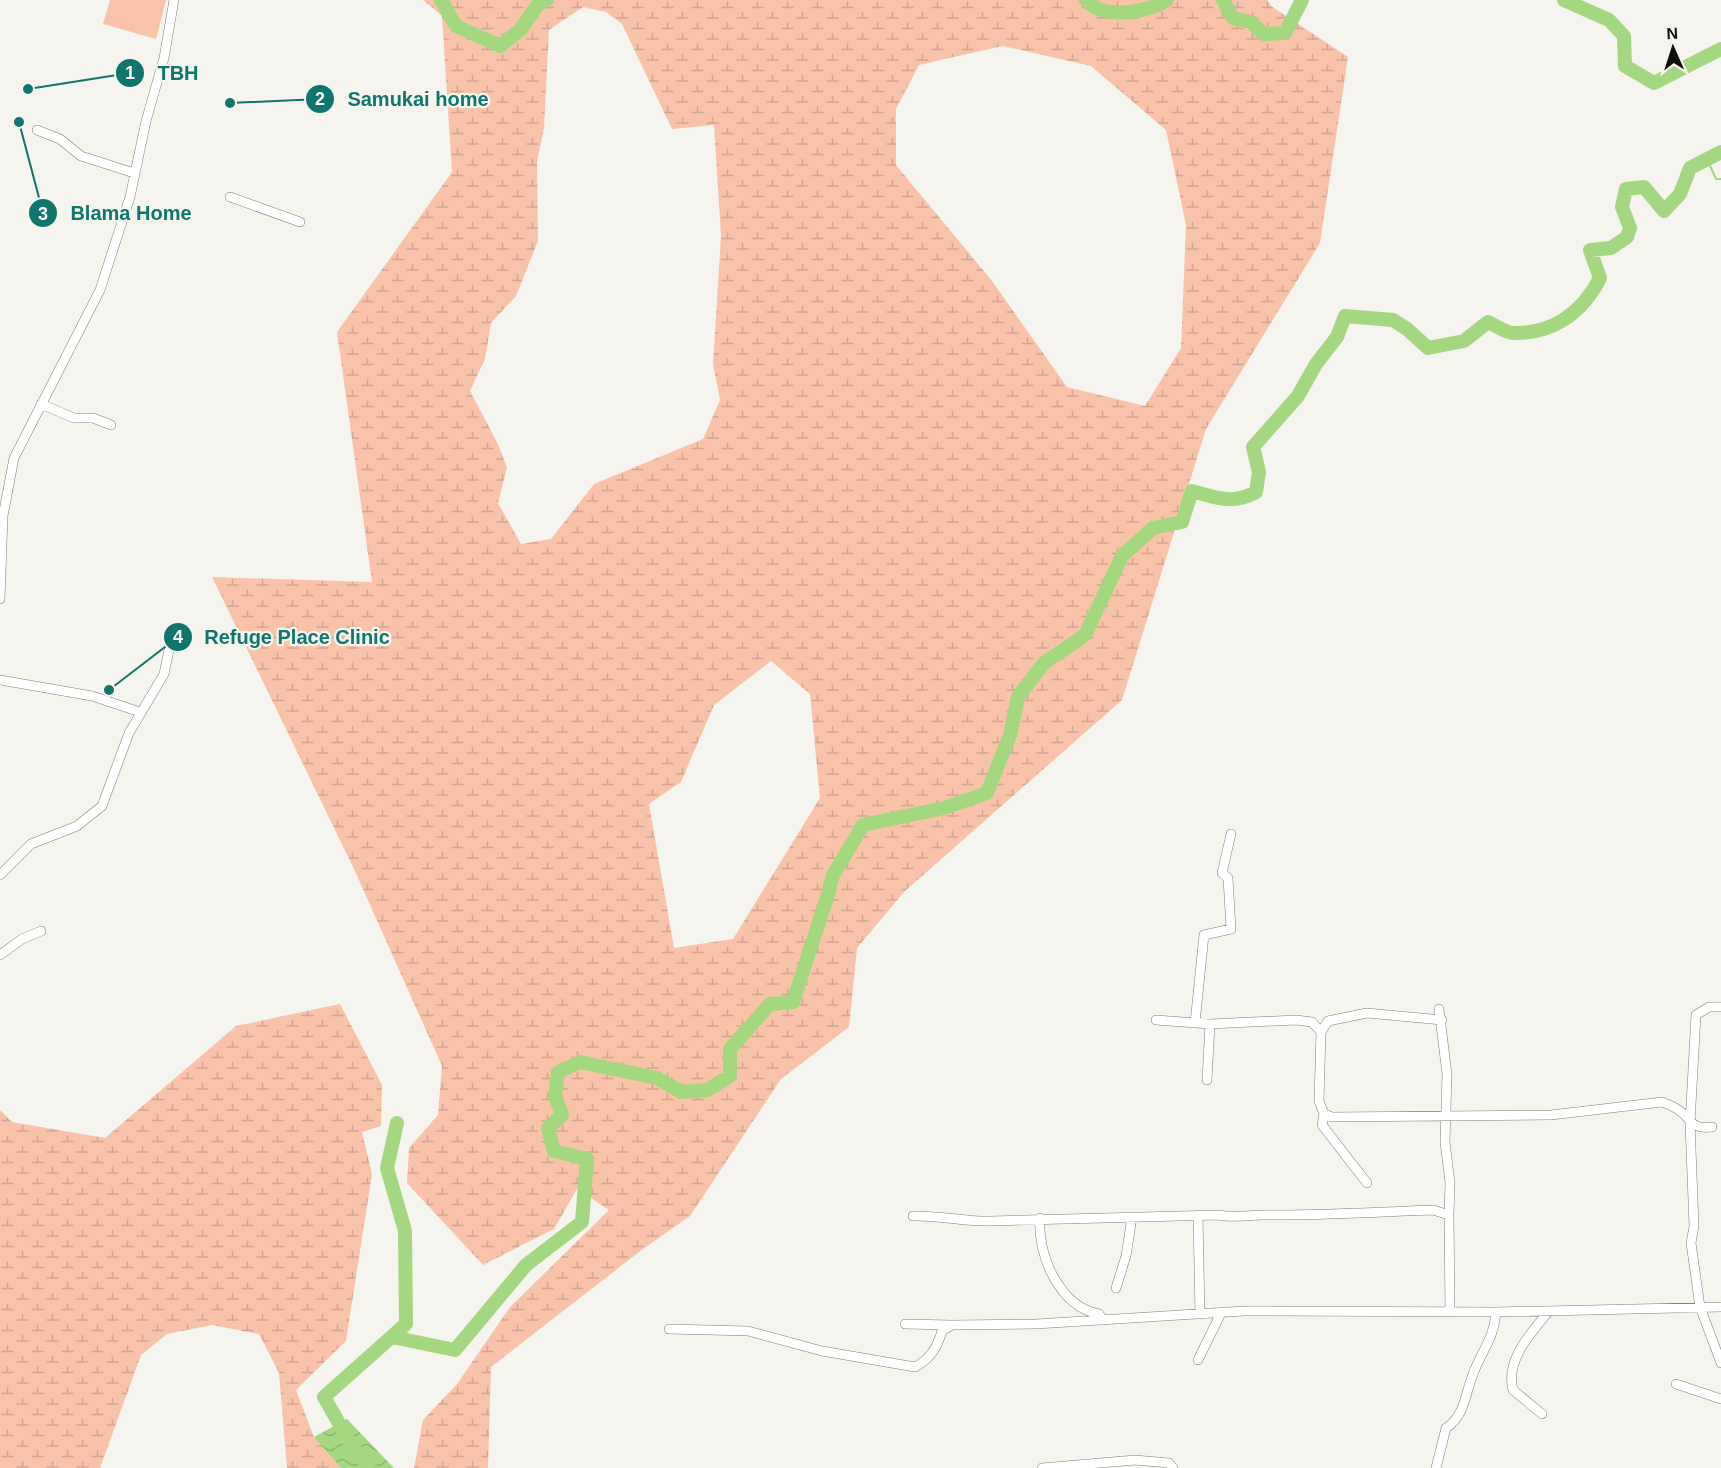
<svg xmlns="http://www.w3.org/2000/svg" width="1721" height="1468" font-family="Helvetica,sans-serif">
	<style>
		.wetland { fill: url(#wetland-marsh); fill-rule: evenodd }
		.pitch { fill: #f9c3aa }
		.water { fill: url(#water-waves) }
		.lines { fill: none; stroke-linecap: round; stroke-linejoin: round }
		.stream { stroke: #a3d780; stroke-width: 2 }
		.river { stroke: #a3d780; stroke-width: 14 }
		.street-casing { stroke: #7f7d78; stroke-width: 10 }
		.street { stroke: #fff; stroke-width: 9 }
		.leader { fill: none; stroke: #0f766e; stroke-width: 2 }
		.callout-dot { fill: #0f766e; stroke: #f6f4ee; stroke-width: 2 }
		.mark-label { font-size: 18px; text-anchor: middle; font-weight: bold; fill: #fff }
		.callout-label { font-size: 20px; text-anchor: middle; font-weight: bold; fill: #0f766e; stroke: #f6f4ee; stroke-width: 4.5; stroke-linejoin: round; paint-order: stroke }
	</style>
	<defs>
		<pattern id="wetland-marsh" width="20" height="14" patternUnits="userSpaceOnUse" patternTransform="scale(1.5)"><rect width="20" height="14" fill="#f9c3aa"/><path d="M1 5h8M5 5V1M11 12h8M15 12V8" fill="none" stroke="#d4a691"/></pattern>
		<pattern id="water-waves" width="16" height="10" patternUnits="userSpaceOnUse" patternTransform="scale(1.5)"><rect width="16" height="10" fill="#a3d780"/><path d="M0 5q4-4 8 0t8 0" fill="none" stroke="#8bb76d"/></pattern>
	</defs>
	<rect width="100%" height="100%" fill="#f6f4ee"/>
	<!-- wetland -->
	<path class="wetland" d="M 423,0 L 1267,0 L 1271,6 L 1348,57 L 1320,243 L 1206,429 L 1122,700 L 904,892 L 857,948 L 849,1027 L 781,1079 L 690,1216 L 643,1249 L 491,1367 L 488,1468 L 414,1468 L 423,1420 L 457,1384 L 510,1307 L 609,1210 L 577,1189 L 554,1229 L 483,1265 L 407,1183 L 409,1148 L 438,1115 L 442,1066 L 354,869 L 212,577 L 372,582 L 337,332 L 452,172 L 442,16 ZM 583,7 L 606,12 L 622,24 L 672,129 L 714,125 L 721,236 L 713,364 L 720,400 L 703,439 L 594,484 L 551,539 L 521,544 L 498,503 L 507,468 L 498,444 L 470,391 L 485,359 L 491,323 L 516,296 L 538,241 L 537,162 L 544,128 L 549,30 ZM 1003,46 L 1091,66 L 1166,130 L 1186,225 L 1181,348 L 1145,406 L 1067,387 L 992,281 L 896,165 L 896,109 L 919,65 ZM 771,661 L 810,694 L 820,798 L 733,939 L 674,948 L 649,804 L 681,782 L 714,705 Z
		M 340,1004 L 382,1085 L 381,1126 L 362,1132 L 372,1174 L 346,1341 L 296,1390 L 314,1437 L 341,1468 L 287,1468 L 279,1373 L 259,1334 L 212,1325 L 167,1334 L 141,1355 L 100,1468 L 0,1468 L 0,1110 L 12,1122 L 105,1138 L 236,1026 Z"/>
	<!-- pitch -->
	<path class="pitch" d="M 110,0 L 166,0 L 156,39 L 103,24 Z"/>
	<!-- water -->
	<path class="water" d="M 347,1419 L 394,1468 L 341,1468 L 314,1437 Z"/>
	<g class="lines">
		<!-- stream -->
		<path class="stream" d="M 1707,159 L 1716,179 L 1721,179"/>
		<!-- river -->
		<path class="river" d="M 441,0 L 456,26 L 500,46 L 521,29 L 538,4 L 547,0
			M 1086,0 C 1102,20 1148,13 1167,0
			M 1223,0 L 1233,18 L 1251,22 L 1264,34 L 1285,33 L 1302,0
			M 1564,0 L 1609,20 L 1624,36 L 1625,66 L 1654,83 L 1721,49
			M 828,893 L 833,875 L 863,825 L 944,808 L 987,793 L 1010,735 L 1018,697 L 1044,663 L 1085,635 L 1122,556 L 1153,528 L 1182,522 L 1192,491 C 1218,498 1232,505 1256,492 L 1259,472 L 1253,447 L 1298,396 L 1316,364 L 1337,337 L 1345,316 L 1393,320 L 1407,329 L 1428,348 L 1464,341 L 1488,322 C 1495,325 1506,333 1514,333 C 1553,334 1583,312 1600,278 L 1590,250 L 1611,248 L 1627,237 L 1630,228 L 1622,207 L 1626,189 L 1644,187 L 1664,211 L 1680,194 L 1690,168 L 1721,152
			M 392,1337 L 455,1350 L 526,1265 L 582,1222 L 587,1159 L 554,1151 L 548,1128 L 562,1115 L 555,1095 L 558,1072 L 580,1062 L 657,1078 L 681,1092 L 707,1090 L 730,1076 L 730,1049 L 770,1004 L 793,1002 L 830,888
			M 369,1468 L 352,1446 L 324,1397 L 406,1324 L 405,1231 L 387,1168 L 397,1123"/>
		<defs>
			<path id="street" d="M 37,130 L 60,139 L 81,156 L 134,173
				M 230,197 L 300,222
				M 41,404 L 74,418 L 93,418 L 111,425
				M 0,599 L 3,516 L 14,458 L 100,290 L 130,197 L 146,121 L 164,58 L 174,0
				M 0,680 L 92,696 L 140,712
				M 0,875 L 31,844 L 77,826 L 102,806 L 129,733 L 164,674 L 169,650
				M 0,955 L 22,939 L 41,931
				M 1721,1007 L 1709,1007 L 1696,1015 L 1690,1123 L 1694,1226 L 1691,1243 L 1700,1307 L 1721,1363
				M 1439,1009 L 1447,1074 L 1445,1142 L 1450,1183 L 1449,1215
				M 1156,1020 L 1210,1024 L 1296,1020 L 1312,1022 L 1321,1032 L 1319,1101 L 1324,1114 L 1332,1117 L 1551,1115 L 1662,1102 C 1667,1104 1673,1106 1677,1109 C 1692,1118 1689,1130 1712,1127
				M 1195,1023 L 1204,935 L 1231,929 L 1228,878 L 1222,873 L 1231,834
				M 1321,1032 L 1328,1021 L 1367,1013 L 1442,1020
				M 1207,1080 L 1210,1024
				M 1324,1114 L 1322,1125 L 1367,1183
				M 913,1216 C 939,1215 965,1222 991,1221 C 1067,1219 1141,1217 1217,1215 C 1233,1218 1247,1215 1263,1215 C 1320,1216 1376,1212 1433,1210 L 1449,1215 L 1450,1311
				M 1198,1216 L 1200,1314
				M 1040,1218 C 1037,1255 1060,1307 1099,1314 L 1103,1320
				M 1116,1288 L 1126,1256 L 1132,1217
				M 905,1324 L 952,1325
				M 669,1329 L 748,1331 L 822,1351 L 915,1367 C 930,1359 937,1348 942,1331 L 952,1325 L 1036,1324 L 1244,1311 L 1496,1312 L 1721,1307
				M 1198,1360 L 1221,1313
				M 1676,1384 L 1721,1399
				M 1542,1414 L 1513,1390 C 1505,1360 1531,1333 1549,1311
				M 1042,1468 L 1135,1460 L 1169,1463 L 1173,1468
				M 1436,1468 L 1446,1428 C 1465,1416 1465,1394 1473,1374 C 1482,1350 1494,1339 1496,1312"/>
		</defs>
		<!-- street casing -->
		<use href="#street" class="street-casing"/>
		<!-- street -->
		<use href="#street" class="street"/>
	</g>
	<!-- callouts -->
	<path class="leader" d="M28 89L130 73M230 103L320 99M19 122L43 213M109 690L178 637"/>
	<g class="callout-dot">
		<circle cx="28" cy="89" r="6"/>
		<circle cx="230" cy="103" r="6"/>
		<circle cx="19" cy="122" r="6"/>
		<circle cx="109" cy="690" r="6"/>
		<circle cx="130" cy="73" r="15"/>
		<circle cx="320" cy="99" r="15"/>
		<circle cx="43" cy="213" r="15"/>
		<circle cx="178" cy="637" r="15"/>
	</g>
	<g class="mark-label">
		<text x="130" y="79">1</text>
		<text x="320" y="105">2</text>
		<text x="43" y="220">3</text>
		<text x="178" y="643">4</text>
	</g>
	<g class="callout-label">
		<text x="178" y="80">TBH</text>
		<text x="418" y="106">Samukai home</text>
		<text x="131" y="220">Blama Home</text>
		<text x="297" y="644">Refuge Place Clinic</text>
	</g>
	<!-- north arrow -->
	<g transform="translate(1673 48) rotate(357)" stroke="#f6f4ee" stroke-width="4.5" paint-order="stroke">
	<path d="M0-4.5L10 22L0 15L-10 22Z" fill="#0e0e0c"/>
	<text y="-9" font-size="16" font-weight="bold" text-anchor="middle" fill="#0e0e0c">N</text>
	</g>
</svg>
